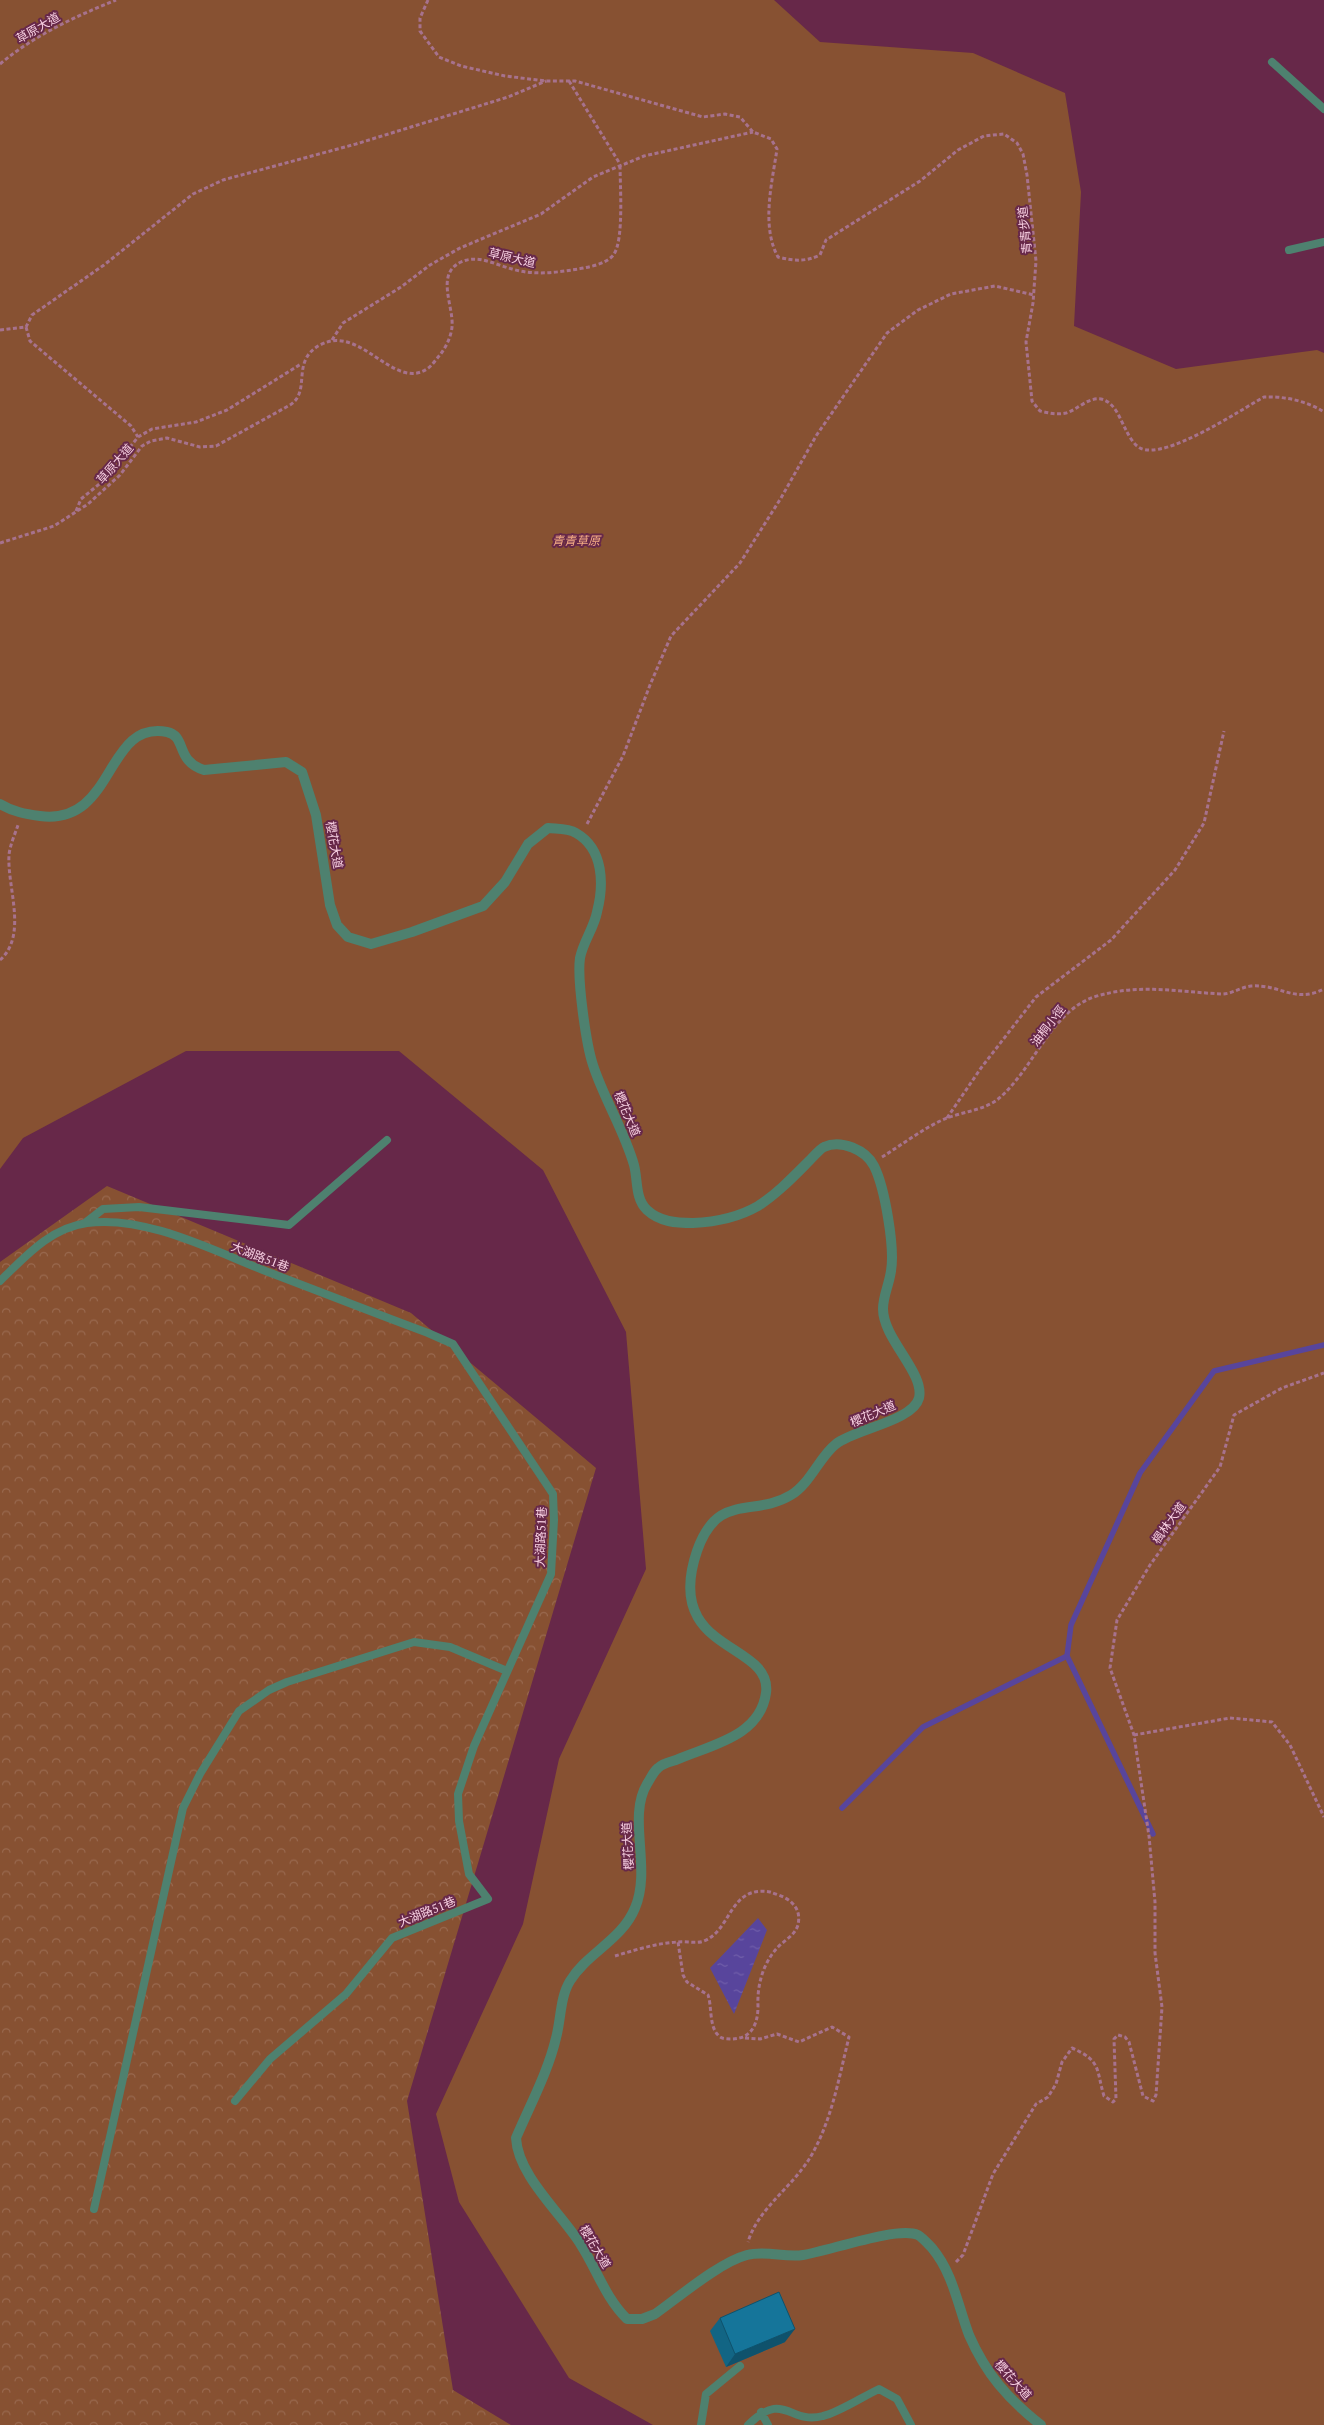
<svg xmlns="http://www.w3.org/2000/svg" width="1324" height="2425" font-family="'PT Serif','Noto Sans TC',serif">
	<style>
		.forest { fill: url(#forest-crowns) }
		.park { fill: #875132 }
		.water { fill: url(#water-ripples) }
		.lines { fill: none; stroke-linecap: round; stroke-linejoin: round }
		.stream { stroke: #58459c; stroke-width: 5.5 }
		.path { stroke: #a7728d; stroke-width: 3; stroke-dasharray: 4 2.5; stroke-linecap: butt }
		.service { stroke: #4e816f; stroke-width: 8 }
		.pedestrian { stroke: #4e816f; stroke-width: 10 }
		.wall { fill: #126584 }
		.shaded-wall { fill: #0f526c }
		.building { fill: #15759a; stroke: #0f526c }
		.labels { text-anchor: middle; stroke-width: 4; stroke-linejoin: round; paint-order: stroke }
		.street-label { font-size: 12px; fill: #f7cfe1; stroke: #672849 }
		.park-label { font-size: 12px; font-style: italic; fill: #f4ac85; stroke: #672849 }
	</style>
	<defs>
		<pattern id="forest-crowns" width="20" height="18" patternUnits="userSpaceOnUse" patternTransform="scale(1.25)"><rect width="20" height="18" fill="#875132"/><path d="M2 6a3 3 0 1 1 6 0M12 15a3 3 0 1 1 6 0" fill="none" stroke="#99694f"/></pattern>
		<pattern id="water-ripples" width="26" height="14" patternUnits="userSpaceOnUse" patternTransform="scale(1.25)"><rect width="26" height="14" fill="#58459c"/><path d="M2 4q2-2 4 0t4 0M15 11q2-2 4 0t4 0" fill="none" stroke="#715faa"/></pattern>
	</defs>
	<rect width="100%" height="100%" fill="#672849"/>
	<!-- forest -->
	<path class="forest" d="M 107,1186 L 411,1313 L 596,1468 L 407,2101 L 453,2390 L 511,2425 L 0,2425 L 0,1262 Z"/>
	<!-- park -->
	<path class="park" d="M 0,0 L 774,0 L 820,42 L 973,53 L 1065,93 L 1081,192 L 1074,326 L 1176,369 L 1317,350 L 1324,353 L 1324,2425 L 653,2425 L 569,2378 L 459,2202 L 436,2114 L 523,1924 L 559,1759 L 646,1569 L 626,1332 L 543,1170 L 399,1051 L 186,1051 L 23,1138 L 0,1169 Z"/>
	<!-- water -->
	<path class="water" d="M 758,1918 L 767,1930 L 734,2014 L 710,1968 Z"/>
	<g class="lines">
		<!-- stream -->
		<path class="stream" d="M 1067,1656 L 1153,1834
			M 842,1808 L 923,1727 L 1067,1656 L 1071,1625 L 1140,1473 L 1214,1371 L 1324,1345"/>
		<!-- path -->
		<path class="path" d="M 428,0 L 420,18 L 420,31 L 439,57 L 461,66 L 505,76 L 546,81 L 575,81 L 703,117 L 725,114 L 740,117 L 753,132 L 771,139 L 777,149 C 772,183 761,226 778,257 C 794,261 805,262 820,255 L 826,240 L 920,181 L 958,150 L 984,136 L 1004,134 L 1017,143 L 1023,154 L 1027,175 L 1036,261 L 1033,303 L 1026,342 L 1032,401 L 1040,411 C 1049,413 1057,415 1066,413 C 1077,410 1088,397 1101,399 C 1115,402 1120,419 1126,430 C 1129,436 1134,445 1140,448 C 1165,461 1240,410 1264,397 C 1284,396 1307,401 1324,412
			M 0,64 C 35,35 74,17 116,0
			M 569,81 L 620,164
			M 26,327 L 30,341 L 131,426 L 138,437
			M 0,330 L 26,327 L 32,315 L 104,265 L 193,194 L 223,180 L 356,144 L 508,97 L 546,81
			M 332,340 L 343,323 L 401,287 L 430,265 L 460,248 L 541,214 L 593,177 L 644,156 L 753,132
			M 76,511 L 81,499 L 103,481 L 138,437 L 152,429 L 196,422 L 227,410 L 301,364
			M 0,543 L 54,526 L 88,504 L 120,475 L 142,446 L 151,441 L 167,438 L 200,447 L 216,446 L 290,405 C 312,391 290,361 320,345 C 360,323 393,391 427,369 C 432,366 436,359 440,355 C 446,347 451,337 452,327 C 454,306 435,274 461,262 C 478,254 496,265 512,269 C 532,275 552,273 572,270 C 584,268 607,265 614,254 C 624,239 620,185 620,164
			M 587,824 L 623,756 L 650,685 L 671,636 L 740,563 L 781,498 L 816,436 L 887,333 L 918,310 L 951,294 L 995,286 L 1034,295
			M 0,960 C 28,935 7,888 9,855 C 10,845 15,834 18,825
			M 947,1118 L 981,1068 L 1036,997 L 1111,940 L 1175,870 L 1204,823 L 1224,731
			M 882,1157 C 903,1144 925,1127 947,1118 C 963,1112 983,1110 997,1100 C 1033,1071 1050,1012 1094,997 C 1137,983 1179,992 1222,994 C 1232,994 1241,987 1251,986 C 1281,984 1294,1004 1324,989
			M 1134,1735 L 1230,1718 L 1272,1722 L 1290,1745 L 1324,1817
			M 615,1956 C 635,1950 657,1943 678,1942 C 686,1941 696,1944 704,1941 C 732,1930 729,1885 770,1892 C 776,1894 785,1897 790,1901 C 798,1908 800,1915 798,1925 C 795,1935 785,1940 778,1947 C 763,1963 757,1985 758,2006 C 758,2025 751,2039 731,2039 C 727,2039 721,2039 718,2035 C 709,2026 712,2006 708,1995 L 687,1982 L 683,1975 L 678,1942
			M 745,2038 L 760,2039 L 777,2034 L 799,2042 L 832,2027 L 849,2037 C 839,2077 832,2120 811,2156 C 793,2187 758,2208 748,2242
			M 956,2262 L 963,2255 L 993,2174 L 1036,2104 L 1048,2097 L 1056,2084 L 1062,2062 L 1072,2048 C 1102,2061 1096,2070 1104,2096 L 1113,2102 L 1116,2099 L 1114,2039 L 1118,2035 L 1125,2037 L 1129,2042 L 1143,2096 L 1153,2101 L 1156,2095 L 1162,2007 L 1155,1953 L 1155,1902 L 1149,1836 L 1134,1735 L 1110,1668 L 1117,1620 L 1150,1565 L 1220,1467 L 1234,1415 L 1282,1388 L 1324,1373"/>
		<!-- service -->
		<path class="service" d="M 1272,62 L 1324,109
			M 1289,250 L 1324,242
			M 85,1223 L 103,1209 L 139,1207 L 289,1225 L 387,1140
			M 0,1281 C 25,1257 50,1228 87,1223 C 146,1215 214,1251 268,1272 C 321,1292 374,1313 428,1333 L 453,1344 L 553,1494 L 554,1520 L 551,1574 L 474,1746 L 458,1794 L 459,1821 L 469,1874 L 488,1899 L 392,1938 L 346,1994 L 270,2059 L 235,2101
			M 94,2209 L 183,1808 L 200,1774 L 239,1711 L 269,1690 L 287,1682 L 414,1642 L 450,1647 L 507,1671
			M 761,2412 L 768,2425
			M 701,2425 L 706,2394 L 740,2366
			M 748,2425 C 785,2389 788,2425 823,2416 C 838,2413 864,2396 879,2389 L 897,2399 L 911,2425"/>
		<!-- pedestrian -->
		<path class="pedestrian" d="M 0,804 C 13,812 26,814 40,816 C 116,826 104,720 167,732 C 187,736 175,761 204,770 L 286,762 L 302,772 L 316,815 L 330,905 L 337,925 L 348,937 L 371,944 L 412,932 L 483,906 L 505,882 L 528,844 L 548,828 C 558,829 568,828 576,833 C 604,849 604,885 597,912 C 594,928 583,942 580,958 C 577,979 586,1044 593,1065 C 604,1099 624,1130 634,1165 C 638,1180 635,1199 647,1210 C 660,1222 676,1223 693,1223 C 715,1222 739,1217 758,1206 C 777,1194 794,1176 810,1160 C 812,1158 821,1148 824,1147 C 841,1139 866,1150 874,1166 C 885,1188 895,1248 891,1271 C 889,1285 883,1296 883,1309 C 883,1339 925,1373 919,1398 C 913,1421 855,1429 836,1444 C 820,1456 810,1484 791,1495 C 753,1518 718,1491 697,1551 C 662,1654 773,1641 766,1693 C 760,1737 710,1745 676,1760 C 670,1762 663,1763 658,1768 C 653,1772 651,1778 647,1784 C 627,1817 652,1868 635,1908 C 622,1940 587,1953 570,1981 C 560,1997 561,2020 556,2038 C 548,2072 530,2105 516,2138 C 518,2176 561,2213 581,2245 C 597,2270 605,2297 627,2319 L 642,2319 L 655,2314 C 679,2297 720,2262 747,2255 C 766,2250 785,2258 803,2255 C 829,2251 897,2226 918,2235 C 923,2238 929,2245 932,2248 C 953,2273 958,2306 969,2335 C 986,2374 1008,2399 1041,2425"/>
	</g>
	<!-- wall -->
	<path class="wall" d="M 720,2318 L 785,2342 L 726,2367 L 710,2331 Z"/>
	<!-- shaded-wall -->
	<path class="shaded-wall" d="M 795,2329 L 785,2342 L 726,2367 L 735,2354 Z"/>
	<!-- building -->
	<path class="building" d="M 779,2292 L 795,2329 L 735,2354 L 720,2318 Z"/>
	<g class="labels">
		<!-- street labels -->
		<g class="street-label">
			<text transform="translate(38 28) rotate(-30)" y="4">草原大道</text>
			<text transform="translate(1025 230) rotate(-96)" y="4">青青步道</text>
			<text transform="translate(512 258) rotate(13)" y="4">草原大道</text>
			<text transform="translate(115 464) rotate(-49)" y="4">草原大道</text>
			<text transform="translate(334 845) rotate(80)" y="4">櫻花大道</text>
			<text transform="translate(1048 1026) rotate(-52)" y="4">油桐小徑</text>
			<text transform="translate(627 1114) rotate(67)" y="4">櫻花大道</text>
			<text transform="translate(260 1257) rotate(21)" y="4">大湖路51巷</text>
			<text transform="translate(873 1414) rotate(-23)" y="4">櫻花大道</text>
			<text transform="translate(1169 1523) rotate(-54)" y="4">楓林大道</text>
			<text transform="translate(541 1537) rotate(-88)" y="4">大湖路51巷</text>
			<text transform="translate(628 1846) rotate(-93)" y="4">櫻花大道</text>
			<text transform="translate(427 1912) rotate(-22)" y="4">大湖路51巷</text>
			<text transform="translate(595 2247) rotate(59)" y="4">櫻花大道</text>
			<text transform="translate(1013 2380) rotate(48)" y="4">櫻花大道</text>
		</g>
		<!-- park labels -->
		<g class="park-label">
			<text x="576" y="545">青青草原</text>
		</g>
	</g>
</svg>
